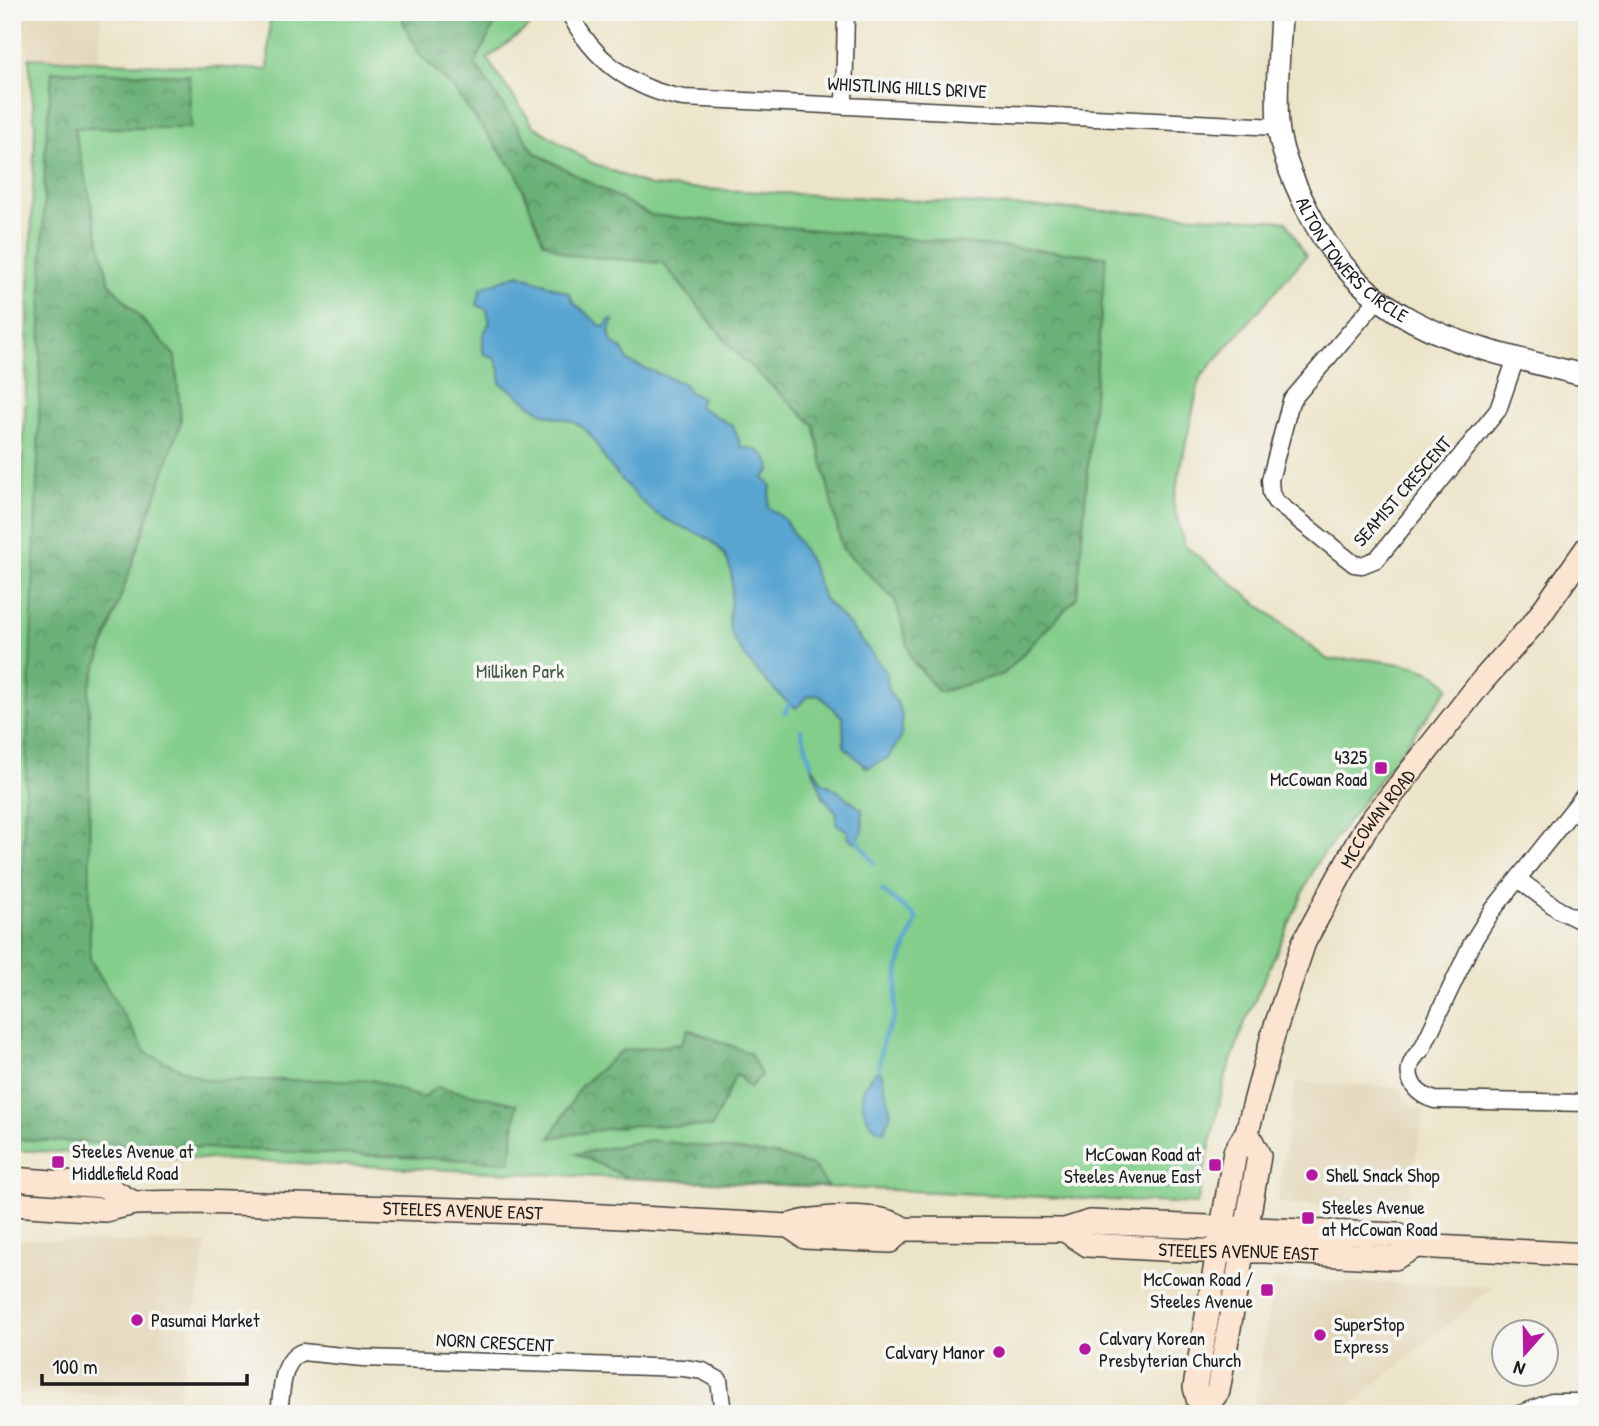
<svg xmlns="http://www.w3.org/2000/svg" width="1599" height="1426" font-family="'Patrick Hand',sans-serif">
	<style>
		.built { fill: #e3d6b7 }
		.green { fill: #83ce8b; stroke: #507554; stroke-width: 2 }
		.forest { fill: url(#forest-crowns); stroke: #43664a; stroke-width: 2 }
		.water { fill: #58a5d1; stroke: #3a6076; stroke-width: 2 }
		.lines { fill: none; stroke-linecap: round; stroke-linejoin: round }
		.stream { stroke: #58a5d1; stroke-width: 4.5 }
		.minor-casing { stroke: #3b3a36; stroke-width: 19 }
		.tertiary-casing { stroke: #3b3a36; stroke-width: 24 }
		.secondary-casing { stroke: #3b3a36; stroke-width: 26 }
		.minor { stroke: #fff; stroke-width: 16 }
		.tertiary { stroke: #fff; stroke-width: 21 }
		.secondary { stroke: #fce5d0; stroke-width: 23 }
		.poi-dot { fill: #b5179e; stroke: #f6f6f2; stroke-width: 2.5 }
		.labels { text-anchor: middle; stroke-width: 7; stroke-linejoin: round; paint-order: stroke }
		.street-label { font-size: 19px; fill: #1c1c1c; stroke: #f6f6f2 }
		.park-label { font-size: 19px; fill: #405a43; stroke: #f6f6f2 }
		.poi-label { font-size: 19px; fill: #1c1c1c; stroke: #f6f6f2; text-anchor: start }
	</style>
	<defs>
		<pattern id="forest-crowns" width="20" height="18" patternUnits="userSpaceOnUse" patternTransform="scale(1.75)"><rect width="20" height="18" fill="#6ab177"/><path d="M2 6a3 3 0 1 1 6 0M12 15a3 3 0 1 1 6 0" fill="none" stroke="#568f61"/></pattern>
	</defs>
	<rect width="100%" height="100%" fill="#f6f6f2"/>
	<filter id="ink" filterUnits="userSpaceOnUse"><feTurbulence type="fractalNoise" baseFrequency=".0143" numOctaves="2"/><feDisplacementMap in="SourceGraphic" scale="14" xChannelSelector="R" yChannelSelector="G"/><feConvolveMatrix kernelMatrix="1 2 1 2 8 2 1 2 1" color-interpolation-filters="sRGB"/></filter>
	<filter id="wash" filterUnits="userSpaceOnUse"><feTurbulence type="fractalNoise" baseFrequency=".00686" numOctaves="4" result="noise"/><feDisplacementMap in="SourceGraphic" scale="28" xChannelSelector="R" yChannelSelector="G"/><feGaussianBlur stdDeviation="1.57" result="paint"/><feColorMatrix in="noise" values="0 0 0 0 0 0 0 0 0 0 0 0 0 0 0 0 0 1.4 0 .05"/><feComposite in="paint" operator="in"/></filter>
	<g filter="url(#wash)">
		<rect width="100%" height="100%" fill="#ece4c8"/>
		<!-- built -->
		<path class="built" d="M 20,12 L 101,12 L 99,63 L 29,58 Z
			M 1296,1082 L 1400,1087 L 1407,1103 L 1425,1111 L 1405,1210 L 1276,1203 Z
			M 12,1239 L 207,1244 L 178,1398 L 12,1392 Z
			M 1273,1279 L 1493,1287 L 1340,1414 L 1253,1414 Z"/>
		<!-- green -->
		<path class="green" d="M 270,12 L 548,12 L 487,59 L 534,126 L 590,162 L 650,186 L 1286,221 L 1306,256 L 1200,378 L 1173,503 L 1185,546 L 1328,660 L 1365,659 L 1416,666 L 1436,674 L 1449,687 L 1316,864 L 1245,1022 L 1225,1078 L 1197,1204 L 12,1150 L 12,783 L 35,128 L 29,58 L 268,70 Z"/>
		<!-- forest -->
		<path class="forest" d="M 404,12 L 496,12 L 495,23 L 475,64 L 535,153 L 650,215 L 1106,256 L 1077,597 L 1004,674 L 939,692 L 912,660 L 895,600 L 842,548 L 814,425 L 735,352 L 663,263 L 568,255 L 543,241 L 517,174 L 452,87 L 419,54 L 403,22 Z
			M 52,71 L 189,75 L 191,128 L 74,128 L 109,283 L 175,356 L 181,422 L 89,689 L 90,959 L 146,1053 L 205,1080 L 373,1080 L 422,1098 L 437,1087 L 517,1104 L 510,1162 L 12,1139 L 38,456 L 45,154 Z
			M 688,1029 L 750,1053 L 761,1075 L 750,1088 L 736,1074 L 712,1127 L 632,1125 L 550,1138 L 581,1086 L 621,1051 L 681,1044 Z
			M 649,1140 L 777,1155 L 815,1167 L 828,1187 L 629,1178 L 576,1154 Z"/>
		<!-- water -->
		<path class="water" d="M 519,274 L 569,293 L 573,302 L 601,326 L 605,327 L 609,320 L 613,320 L 609,331 L 612,343 L 622,349 L 629,362 L 683,383 L 689,392 L 702,398 L 698,406 L 733,426 L 742,448 C 756,446 769,455 771,470 L 763,478 L 771,485 L 768,507 L 784,519 L 810,561 L 824,599 L 850,626 L 886,672 L 889,692 L 897,702 L 902,716 L 901,738 L 888,758 L 867,768 L 844,746 L 843,718 L 819,695 L 808,696 L 796,708 C 778,697 729,645 729,623 C 729,599 738,579 725,556 C 710,530 676,530 654,512 C 639,500 622,481 610,466 C 601,455 596,441 587,431 C 575,418 558,420 544,413 C 528,406 516,391 500,383 L 500,370 L 495,358 L 483,353 L 483,335 L 490,322 L 487,310 L 477,305 L 481,288 Z
			M 811,764 L 823,783 C 837,787 848,801 862,809 L 863,831 L 855,842 L 847,837 L 848,831 L 836,824 L 837,813 L 823,796 Z
			M 875,1072 L 881,1072 L 891,1113 L 884,1131 C 868,1129 859,1104 863,1091 C 865,1085 871,1076 875,1072 Z"/>
		<g class="lines">
			<!-- stream -->
			<path class="stream" d="M 785,713 L 789,704
				M 801,730 L 811,764
				M 857,839 L 874,863
				M 878,1071 L 883,1039 L 894,1018 L 899,965 L 917,918 L 882,890"/>
		</g>
	</g>
	<g filter="url(#ink)">
		<g class="lines">
			<defs>
				<path id="minor" d="M 569,12 C 592,59 633,90 684,98 L 1278,127
					M 844,105 L 846,12
					M 1378,299 L 1291,401 L 1270,480 L 1271,493 L 1275,501 L 1354,564 L 1362,565 L 1377,559 L 1498,410 L 1516,358
					M 1587,792 L 1492,911 L 1472,943 L 1422,1049 C 1400,1068 1409,1093 1435,1100 L 1587,1103
					M 1518,879 L 1559,910 L 1587,924
					M 279,1414 C 282,1394 280,1361 302,1352 L 363,1358 L 684,1368 L 703,1371 L 719,1380 L 723,1414
					M 1520,1414 L 1551,1402 L 1587,1402"/>
				<g id="tertiary">
					<path id="s1" d="M 1281,12 C 1280,49 1275,87 1278,124 C 1280,150 1295,185 1307,209 C 1367,331 1468,346 1587,376"/>
				</g>
				<g id="secondary">
					<path d="M 12,1179 L 104,1186 L 134,1203"/>
					<path id="s2" d="M 12,1204 L 105,1210 L 134,1203 L 197,1202 L 527,1212 L 789,1226 C 813,1216 882,1212 903,1229 L 1065,1230 L 1090,1222 L 1398,1235 L 1416,1246 L 1587,1255"/>
					<path d="M 789,1226 L 805,1237 L 890,1241 L 903,1229"/>
					<path id="s3" d="M 1065,1230 L 1088,1245 L 1198,1251 L 1266,1251 L 1395,1258 L 1416,1246"/>
					<path d="M 1202,1413 L 1218,1391 L 1259,1156 L 1247,1132"/>
					<path id="s4" d="M 1202,1414 L 1195,1387 L 1235,1152 L 1247,1132 L 1273,1035 L 1304,942 L 1365,829 L 1483,680 L 1535,622 L 1587,548"/>
				</g>
			</defs>
			<!-- minor casing -->
			<use href="#minor" class="minor-casing"/>
			<!-- tertiary casing -->
			<use href="#tertiary" class="tertiary-casing"/>
			<!-- secondary casing -->
			<use href="#secondary" class="secondary-casing"/>
			<!-- minor -->
			<use href="#minor" class="minor"/>
			<!-- tertiary -->
			<use href="#tertiary" class="tertiary"/>
			<!-- secondary -->
			<use href="#secondary" class="secondary"/>
		</g>
	</g>
	<!-- markers -->
	<g class="poi-dot">
		<rect x="1374" y="761" width="14" height="14" rx="3.5"/>
		<rect x="51" y="1155" width="14" height="14" rx="3.5"/>
		<rect x="1208" y="1158" width="14" height="14" rx="3.5"/>
		<circle cx="1312" cy="1175" r="7"/>
		<rect x="1301" y="1211" width="14" height="14" rx="3.5"/>
		<rect x="1260" y="1283" width="14" height="14" rx="3.5"/>
		<circle cx="137" cy="1320" r="7"/>
		<circle cx="1320" cy="1335" r="7"/>
		<circle cx="1085" cy="1349" r="7"/>
		<circle cx="999" cy="1352" r="7"/>
	</g>
	<g class="labels">
		<!-- street labels -->
		<g class="street-label">
			<text transform="translate(907 87) rotate(3)" y="7">WHISTLING HILLS DRIVE</text>
			<text dy="7" stroke="none"><textPath href="#s1" startOffset="271">ALTON TOWERS CIRCLE</textPath></text>
			<text transform="translate(1402 491) rotate(-49)" y="7">SEAMIST CRESCENT</text>
			<text dy="7" stroke="none"><textPath href="#s4" startOffset="632">MCCOWAN ROAD</textPath></text>
			<text dy="7" stroke="none"><textPath href="#s2" startOffset="452">STEELES AVENUE EAST</textPath></text>
			<text dy="7" stroke="none"><textPath href="#s3" startOffset="178">STEELES AVENUE EAST</textPath></text>
			<text transform="translate(495 1342) rotate(3)" y="7">NORN CRESCENT</text>
		</g>
		<!-- park labels -->
		<g class="park-label">
			<text x="520" y="678">Milliken Park</text>
		</g>
		<!-- poi labels -->
		<g class="poi-label">
			<text x="1367" y="764" text-anchor="end">4325<tspan x="1367" dy="22">McCowan Road</tspan></text>
			<text x="72" y="1158">Steeles Avenue at<tspan x="72" dy="22">Middlefield Road</tspan></text>
			<text x="1201" y="1161" text-anchor="end">McCowan Road at<tspan x="1201" dy="22">Steeles Avenue East</tspan></text>
			<text x="1326" y="1182">Shell Snack Shop</text>
			<text x="1322" y="1214">Steeles Avenue<tspan x="1322" dy="22">at McCowan Road</tspan></text>
			<text x="1253" y="1286" text-anchor="end">McCowan Road /<tspan x="1253" dy="22">Steeles Avenue</tspan></text>
			<text x="151" y="1327">Pasumai Market</text>
			<text x="1334" y="1331">SuperStop<tspan x="1334" dy="22">Express</tspan></text>
			<text x="1099" y="1345">Calvary Korean<tspan x="1099" dy="22">Presbyterian Church</tspan></text>
			<text x="985" y="1359" text-anchor="end">Calvary Manor</text>
		</g>
	</g>
	<!-- margin -->
	<rect width="1599" height="1426" fill="none" stroke="#f6f6f2" stroke-width="42"/>
	<!-- north arrow -->
	<g transform="translate(1525 1353) rotate(200)"><circle r="33" fill="#f6f6f2" stroke="#9f9f9c" stroke-width="2"/>
	<path d="M0-5L12 26L0 18L-12 26Z" fill="#b5179e"/>
	<text y="-10" font-size="19" font-weight="bold" text-anchor="middle" fill="#1c1c1c">N</text>
	</g>
	<!-- scale -->
	<path d="M42 1374v10h205v-10" fill="none" stroke="#1c1c1c" stroke-width="3.5"/>
	<text x="52" y="1374" font-size="21" fill="#1c1c1c" stroke="#f6f6f2" stroke-width="5" paint-order="stroke">100 m</text>
</svg>
